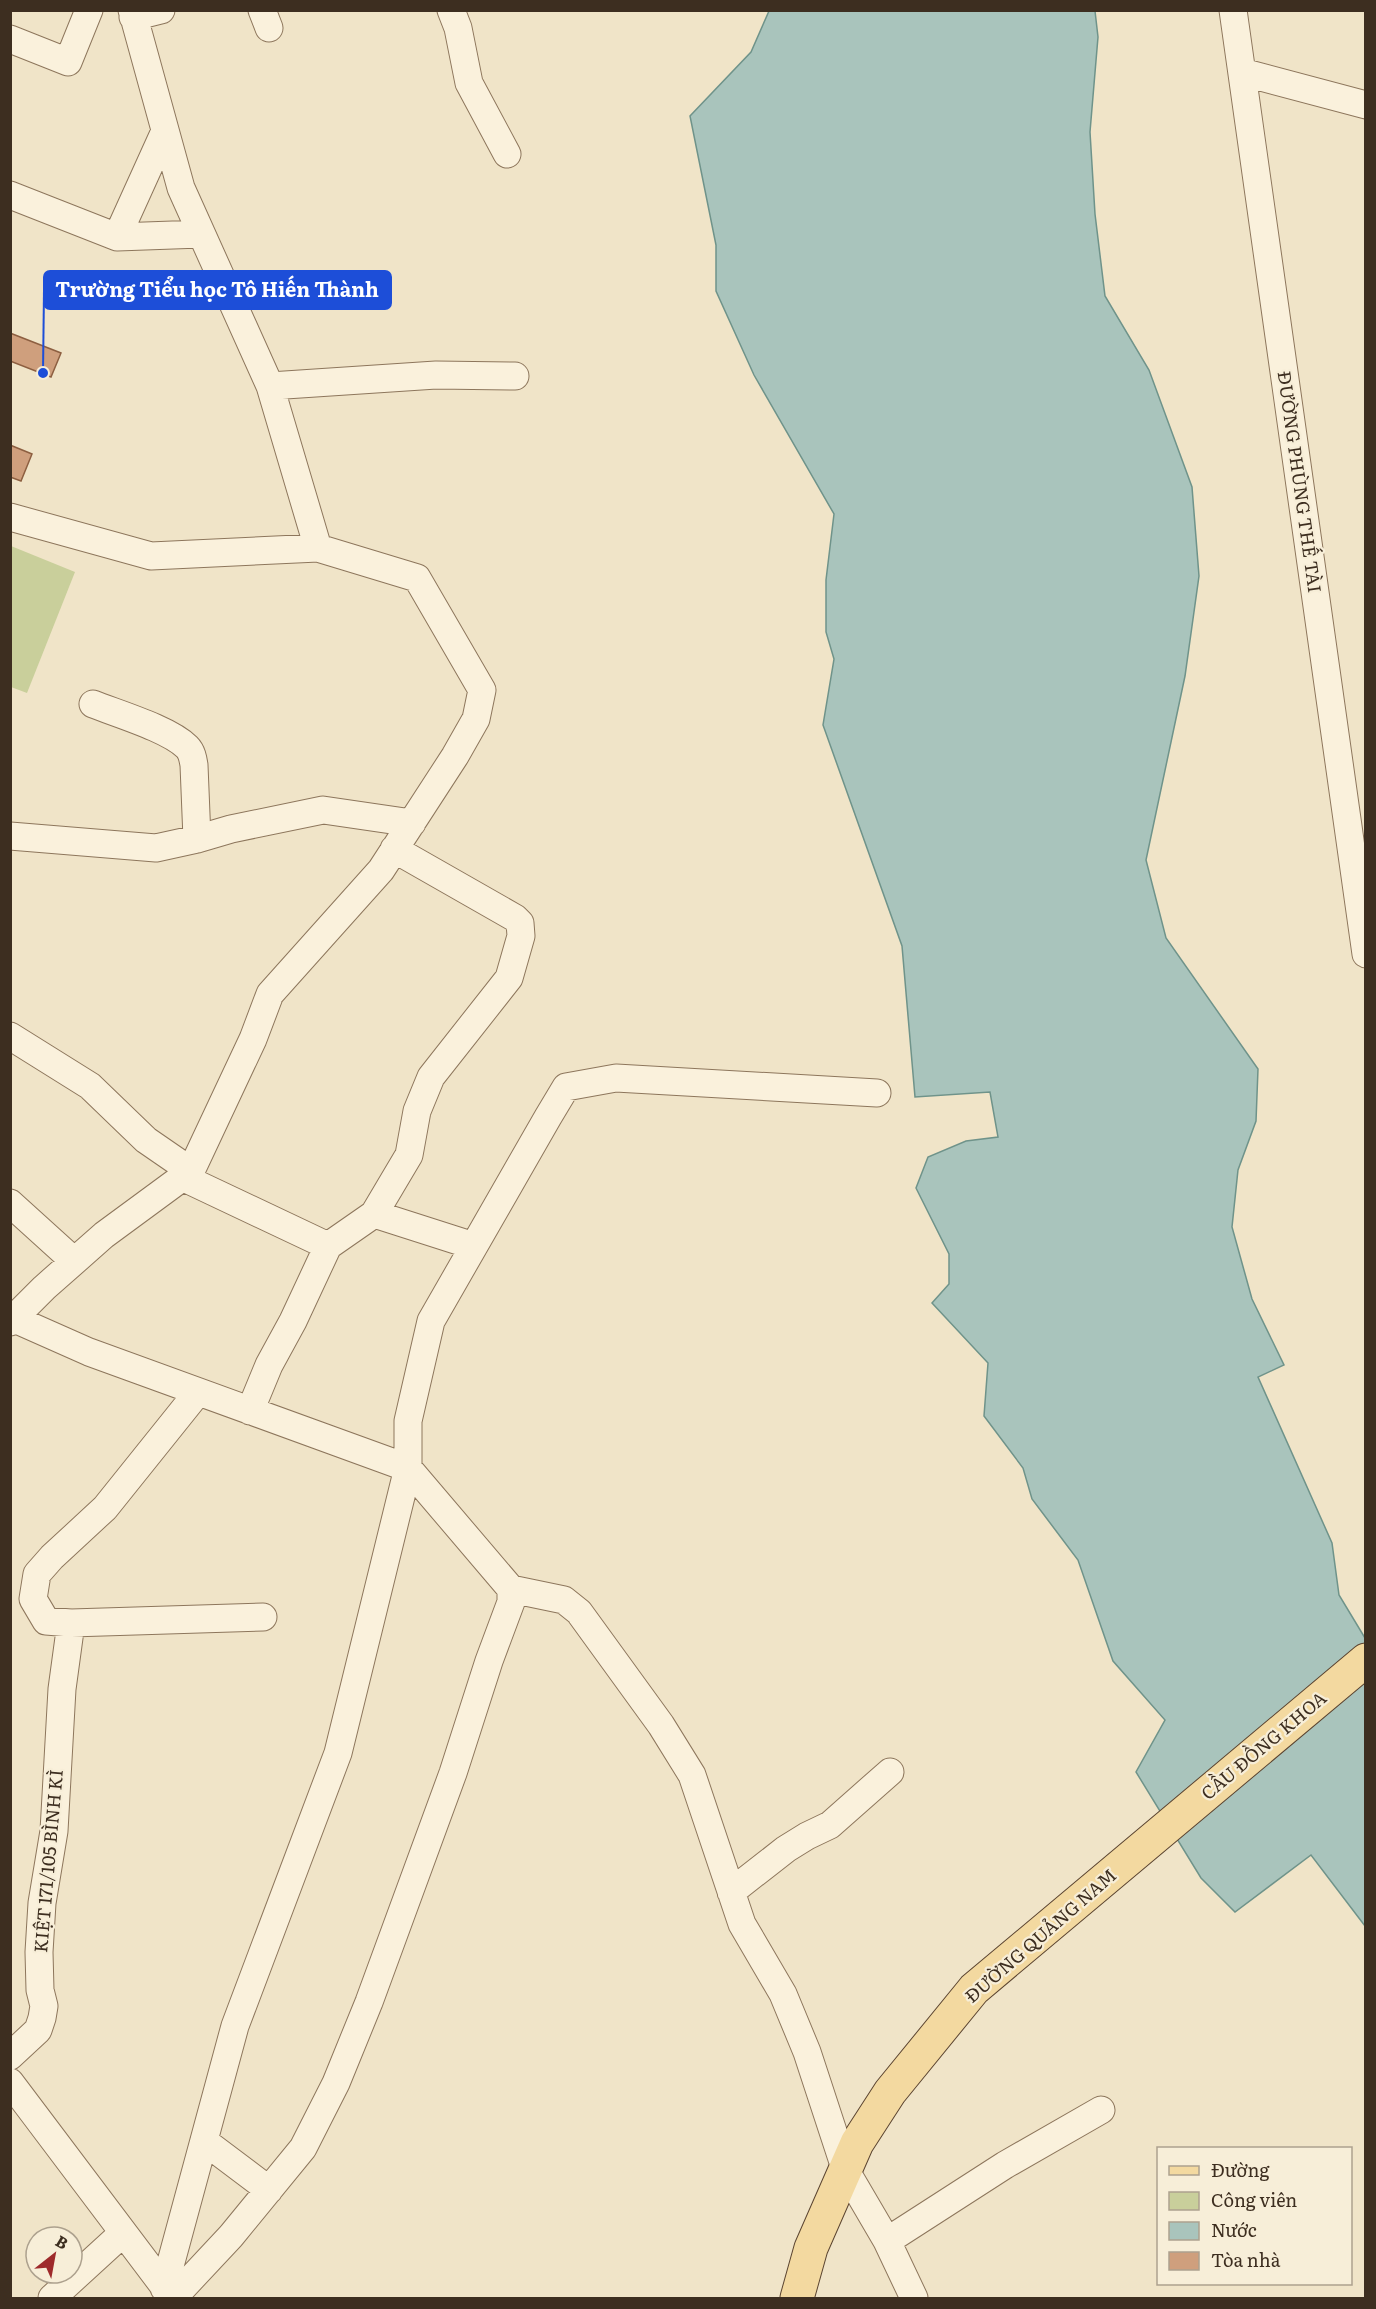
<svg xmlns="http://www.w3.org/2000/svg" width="1376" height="2309" font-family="Literata,serif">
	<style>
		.green { fill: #c9cf9b }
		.water { fill: #a9c4bc; stroke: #6f938a; stroke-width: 1.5 }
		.building { fill: #cf9f7d; stroke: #8d5f41; stroke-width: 1.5 }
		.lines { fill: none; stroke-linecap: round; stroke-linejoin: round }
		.minor-casing { stroke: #8d765c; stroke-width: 29 }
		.major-casing { stroke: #5b4430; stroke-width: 35 }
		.minor { stroke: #faf1dc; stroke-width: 27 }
		.major { stroke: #f3d9a0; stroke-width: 33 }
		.labels { text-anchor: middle; stroke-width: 4.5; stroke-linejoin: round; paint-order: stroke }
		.street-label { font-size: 18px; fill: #3d2e20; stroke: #f7eed8 }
		.leader { fill: none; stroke: #1d4ed8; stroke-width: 2 }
		.callout-dot { fill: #1d4ed8; stroke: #f7eed8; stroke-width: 2 }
		.callout { fill: #1d4ed8; stroke: #1d4ed8; stroke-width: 2 }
		.callout-label { font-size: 20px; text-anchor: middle; font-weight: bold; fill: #fff }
	</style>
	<rect width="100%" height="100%" fill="#f0e4c8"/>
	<!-- green -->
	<path class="green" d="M 11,546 L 75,572 L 27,693 L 11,687 Z"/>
	<!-- water -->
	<path class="water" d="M 769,11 L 1095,11 L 1098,37 L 1090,132 L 1095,214 L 1105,296 L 1149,370 L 1192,487 L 1199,576 L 1185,676 L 1146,860 L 1166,938 L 1258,1069 L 1256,1121 L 1238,1170 L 1232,1227 L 1252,1299 L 1284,1365 L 1258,1377 L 1332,1543 L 1339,1595 L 1365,1638 L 1365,1926 L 1311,1855 L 1235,1912 L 1201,1878 L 1136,1772 L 1165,1720 L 1113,1661 L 1078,1560 L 1032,1499 L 1023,1468 L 984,1416 L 988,1363 L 932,1303 L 949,1284 L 949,1254 L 916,1188 L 928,1157 L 966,1141 L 998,1137 L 990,1092 L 915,1097 L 902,946 L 823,725 L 834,659 L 826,632 L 826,580 L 834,514 L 754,375 L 716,291 L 716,245 L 690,116 L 751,52 Z"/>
	<!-- building -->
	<path class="building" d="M 10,333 L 61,353 L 51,377 L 10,361 Z
		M 10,445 L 32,454 L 21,481 L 10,477 Z"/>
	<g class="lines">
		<defs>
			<path id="minor" d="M 132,10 L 181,188 L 270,386 L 318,548
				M 262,10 L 269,28
				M 451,10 L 458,28 L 469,83 L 507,154
				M 1233,10 L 1366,954
				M 133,17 L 161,10
				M 10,39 L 68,62 L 89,10
				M 1242,72 L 1366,105
				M 10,195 L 117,237 L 201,234
				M 117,237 L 165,131
				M 270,386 L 436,375 L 515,376
				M 10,517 L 151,556 L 318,548 L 417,578 L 482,690 L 476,719 L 455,756 L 381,870 L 270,994 L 253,1039 L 191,1171 L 104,1235 L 44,1288 L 10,1322
				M 93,704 C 118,714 169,729 187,747 C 192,752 193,759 194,765 L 197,839
				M 10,836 L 156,848 L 197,839 L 231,829 L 323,810 L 412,823
				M 10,1036 L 90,1086 L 146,1140 L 191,1171
				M 182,1177 L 328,1246
				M 10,1203 L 74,1261
				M 374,1214 L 474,1246
				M 10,1317 L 89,1352 L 408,1468 L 511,1589 L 564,1600 L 579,1612 L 661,1725 L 692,1775 L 742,1924 L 783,1994 L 807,2052 L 846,2171 L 887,2241 L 914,2298
				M 198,1392 L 105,1508 L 52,1557 L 37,1574 L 33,1599 L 46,1621 L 71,1623 L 263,1617
				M 250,1411 L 269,1365 L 293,1321 L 328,1246 L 374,1214 L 409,1155 L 417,1111 L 431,1077 L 509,978 L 521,936 L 520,923 L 515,918 L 394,849
				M 731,1892 L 786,1849 L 807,1836 L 830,1825 L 890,1772
				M 10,2056 L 38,2030 L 42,2018 L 44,2006 L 40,1990 L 39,1952 L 42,1903 L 54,1831 L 62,1689 L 71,1623
				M 10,2082 L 172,2297
				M 204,2141 L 269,2190
				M 887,2241 L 1005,2165 L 1101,2110
				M 164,2288 L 235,2026 L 338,1753 L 408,1468 L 408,1421 L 431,1321 L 548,1117 L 566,1087 L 616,1078 L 877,1093
				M 52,2298 L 123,2233
				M 173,2298 L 231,2236 L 303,2148 L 336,2083 L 369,2002 L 453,1773 L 489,1661 L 511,1602 L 511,1589"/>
			<path id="major" d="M 797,2298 L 811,2248 L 857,2143 L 890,2092 L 974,1989 L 1366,1660"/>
		</defs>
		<!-- minor casing -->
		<use href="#minor" class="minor-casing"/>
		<!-- major casing -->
		<use href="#major" class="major-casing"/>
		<!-- minor -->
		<use href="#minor" class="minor"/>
		<!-- major -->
		<use href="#major" class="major"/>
	</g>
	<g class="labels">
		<!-- street labels -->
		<g class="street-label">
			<text transform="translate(1299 482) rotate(82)" y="6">ĐƯỜNG PHÙNG THẾ TÀI</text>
			<text transform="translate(1264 1746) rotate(-40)" y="6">CẦU ĐỒNG KHOA</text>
			<text transform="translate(49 1861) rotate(-85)" y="6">KIỆT 171/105 BÌNH KÌ</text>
			<text transform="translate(1041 1936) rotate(-41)" y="6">ĐƯỜNG QUẢNG NAM</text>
		</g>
	</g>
	<!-- callouts -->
	<path class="leader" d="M43 373L44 290"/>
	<circle class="callout-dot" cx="43" cy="373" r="6"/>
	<rect class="callout" x="44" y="271" width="347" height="38" rx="6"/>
	<g class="callout-label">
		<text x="217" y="297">Trường Tiểu học Tô Hiến Thành</text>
	</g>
	<!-- border -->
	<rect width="1376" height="2309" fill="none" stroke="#3d2e20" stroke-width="24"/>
	<!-- legend -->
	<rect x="1157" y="2147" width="195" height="138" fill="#f7eed8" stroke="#ada18e" stroke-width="1.5"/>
	<rect x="1169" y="2166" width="30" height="9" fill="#f3d9a0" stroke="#ada18e" stroke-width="1.5"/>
	<text x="1211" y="2177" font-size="18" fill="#3d2e20">Đường</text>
	<rect x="1169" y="2192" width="30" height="18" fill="#c9cf9b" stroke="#ada18e" stroke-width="1.5"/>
	<text x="1211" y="2207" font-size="18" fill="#3d2e20">Công viên</text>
	<rect x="1169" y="2222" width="30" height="18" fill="#a9c4bc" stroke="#ada18e" stroke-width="1.5"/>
	<text x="1211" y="2237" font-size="18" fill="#3d2e20">Nước</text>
	<rect x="1169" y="2252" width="30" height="18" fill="#cf9f7d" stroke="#ada18e" stroke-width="1.5"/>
	<text x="1211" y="2267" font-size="18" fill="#3d2e20">Tòa nhà</text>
	<!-- north arrow -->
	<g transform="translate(54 2255) rotate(31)"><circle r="28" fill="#f7eed8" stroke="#ada18e" stroke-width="1.5"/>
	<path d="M0-4.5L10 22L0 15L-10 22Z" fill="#9e2a2b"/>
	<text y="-9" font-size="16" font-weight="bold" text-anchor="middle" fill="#3d2e20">B</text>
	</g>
</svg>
